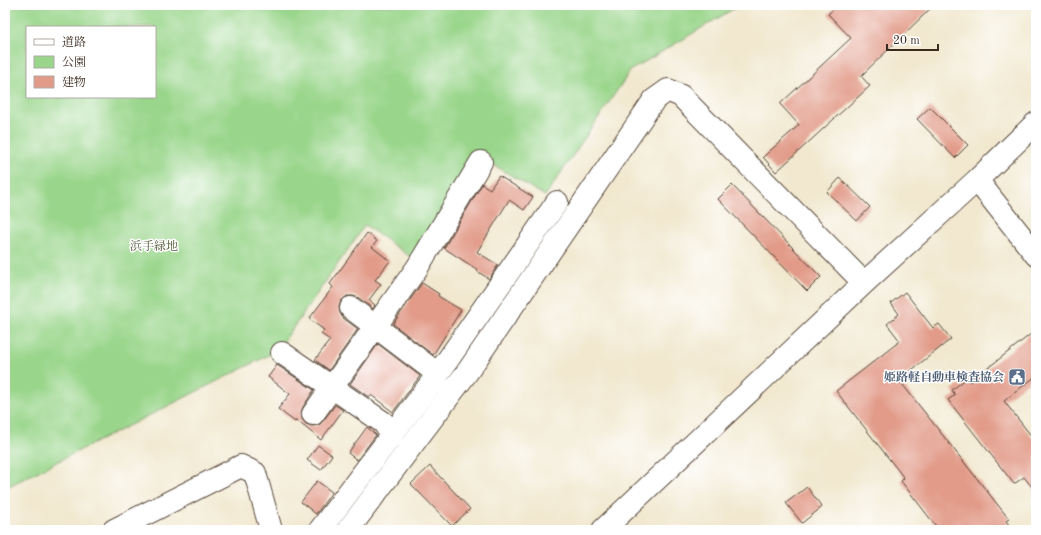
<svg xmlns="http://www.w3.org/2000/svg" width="1041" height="535" font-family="'Old Standard TT','Noto Serif JP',serif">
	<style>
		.green { fill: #99d58a; stroke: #6a8054; fill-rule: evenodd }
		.building { fill: #e29b89 }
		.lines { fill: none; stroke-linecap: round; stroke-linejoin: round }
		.minor-casing { stroke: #564639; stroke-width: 24 }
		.minor { stroke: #fff; stroke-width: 22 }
		.labels { text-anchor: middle; stroke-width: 3; stroke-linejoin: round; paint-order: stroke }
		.park-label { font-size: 12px; fill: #575d3e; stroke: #fff }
		.service-label { font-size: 12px; font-weight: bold; fill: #4e5e75; stroke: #fff; text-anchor: end }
	</style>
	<rect width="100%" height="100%" fill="#fff"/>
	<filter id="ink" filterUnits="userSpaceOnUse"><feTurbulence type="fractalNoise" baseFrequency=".025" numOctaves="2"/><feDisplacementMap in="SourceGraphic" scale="8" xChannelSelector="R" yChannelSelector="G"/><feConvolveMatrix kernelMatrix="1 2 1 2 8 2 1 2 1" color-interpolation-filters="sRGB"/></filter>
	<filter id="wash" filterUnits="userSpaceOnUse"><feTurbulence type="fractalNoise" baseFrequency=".012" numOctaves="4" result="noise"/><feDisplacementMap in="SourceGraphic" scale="16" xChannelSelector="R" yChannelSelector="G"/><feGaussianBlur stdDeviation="0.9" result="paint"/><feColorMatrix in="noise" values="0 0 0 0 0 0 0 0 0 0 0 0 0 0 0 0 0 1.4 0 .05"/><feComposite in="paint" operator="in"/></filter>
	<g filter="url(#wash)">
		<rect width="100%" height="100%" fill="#f1e8cf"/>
		<!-- green -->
		<path class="green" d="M 5,5 L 740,5 L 631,70 L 545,196 L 479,156 L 415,260 L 365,225 L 277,351 L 5,488 ZM 27,27 L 155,27 L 155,97 L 27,97 Z"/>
		<g id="blocks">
			<!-- building -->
			<path class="building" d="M 838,5 L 934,5 L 861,76 L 870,86 L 776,172 L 763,157 L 799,125 L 780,104 L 851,38 L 828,14 Z
				M 930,107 L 968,145 L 955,158 L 917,119 Z
				M 499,176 L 533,197 L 524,210 L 509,200 L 477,252 L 498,265 L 489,279 L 477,271 L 478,270 L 444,248 L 482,184 L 490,189 Z
				M 840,178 L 870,207 L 857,221 L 827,192 Z
				M 732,185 L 821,277 L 807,291 L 718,199 Z
				M 367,233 L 377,241 L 372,247 L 390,261 L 375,280 L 381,284 L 369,300 L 375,305 L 373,309 L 359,298 L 353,296 L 347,296 L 341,301 L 339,307 L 340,313 L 343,318 L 358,329 L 329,370 L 315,360 L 330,340 L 321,334 L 324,330 L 309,319 L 333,287 L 330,284 Z
				M 422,283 L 439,294 L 438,296 L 461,310 L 433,355 L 393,324 Z
				M 905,292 L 933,328 L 939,324 L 951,339 L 899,380 L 1009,519 L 1006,521 L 1013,530 L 939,530 L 901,481 L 904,478 L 836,391 L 900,341 L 887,324 L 899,314 L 891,303 Z
				M 1036,330 L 1036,376 L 1004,401 L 1036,442 L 1036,492 L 1024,477 L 1014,484 L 948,400 L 955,395 L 952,390 L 967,378 L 970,382 Z
				M 378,344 L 420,376 L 393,412 L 371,395 L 369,397 L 350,384 Z
				M 277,365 L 314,390 L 303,407 L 301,412 L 302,419 L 306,424 L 312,426 L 319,425 L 323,421 L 335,405 L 343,410 L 321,440 L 296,420 L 295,422 L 278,409 L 290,394 L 268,377 Z
				M 367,427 L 376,435 L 357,460 L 348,453 Z
				M 318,445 L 332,455 L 321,470 L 307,460 Z
				M 430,466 L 470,509 L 452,526 L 411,484 Z
				M 317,481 L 332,492 L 316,514 L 301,502 Z
				M 807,487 L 822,507 L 802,523 L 786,503 Z"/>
		</g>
	</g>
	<g filter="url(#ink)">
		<use href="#blocks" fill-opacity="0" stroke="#564639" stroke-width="1"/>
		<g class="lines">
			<defs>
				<path id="minor" d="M 977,180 L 1036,255
					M 351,308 L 438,374
					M 282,353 L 384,423 L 392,436
					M 313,414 L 417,268 L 481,162
					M 114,530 L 241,466 L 255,473 L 271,530
					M 320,530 L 438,374 L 557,202
					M 348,530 L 468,371 L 654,100 L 668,90 L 681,96 L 864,283
					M 603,530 L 864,283 L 977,180 L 1036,123"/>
			</defs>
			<!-- minor casing -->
			<use href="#minor" class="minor-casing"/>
			<!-- minor -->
			<use href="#minor" class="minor"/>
		</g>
	</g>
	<!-- icons -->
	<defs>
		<symbol id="civic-square" viewBox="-11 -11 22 22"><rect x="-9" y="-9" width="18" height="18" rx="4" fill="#5c6f8a" stroke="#fff"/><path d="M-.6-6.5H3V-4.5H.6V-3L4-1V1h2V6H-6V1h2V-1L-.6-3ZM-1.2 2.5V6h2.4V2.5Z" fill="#fff"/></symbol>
	</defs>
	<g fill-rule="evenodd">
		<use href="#civic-square" x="1007" y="367" width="20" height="20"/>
	</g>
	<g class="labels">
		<!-- park labels -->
		<g class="park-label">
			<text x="154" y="250">浜手緑地</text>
		</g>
		<!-- service labels -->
		<g class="service-label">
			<text x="1004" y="381">姫路軽自動車検査協会</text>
		</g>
	</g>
	<!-- margin -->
	<rect width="1041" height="535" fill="none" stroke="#fff" stroke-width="20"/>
	<!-- legend -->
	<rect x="26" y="26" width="130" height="72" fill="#ffffff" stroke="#b1aaa5"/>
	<rect x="34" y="39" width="20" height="6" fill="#ffffff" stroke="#b1aaa5"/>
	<text x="62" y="46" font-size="12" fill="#3b2a1e">道路</text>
	<rect x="34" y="56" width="20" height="12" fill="#99d58a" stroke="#b1aaa5"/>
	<text x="62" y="66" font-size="12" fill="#3b2a1e">公園</text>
	<rect x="34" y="76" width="20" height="12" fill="#e29b89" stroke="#b1aaa5"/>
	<text x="62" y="86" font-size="12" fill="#3b2a1e">建物</text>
	<!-- scale -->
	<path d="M887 44v6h51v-6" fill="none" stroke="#3b2a1e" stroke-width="2"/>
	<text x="893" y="44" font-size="12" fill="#3b2a1e" stroke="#ffffff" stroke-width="3" paint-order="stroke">20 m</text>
</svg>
